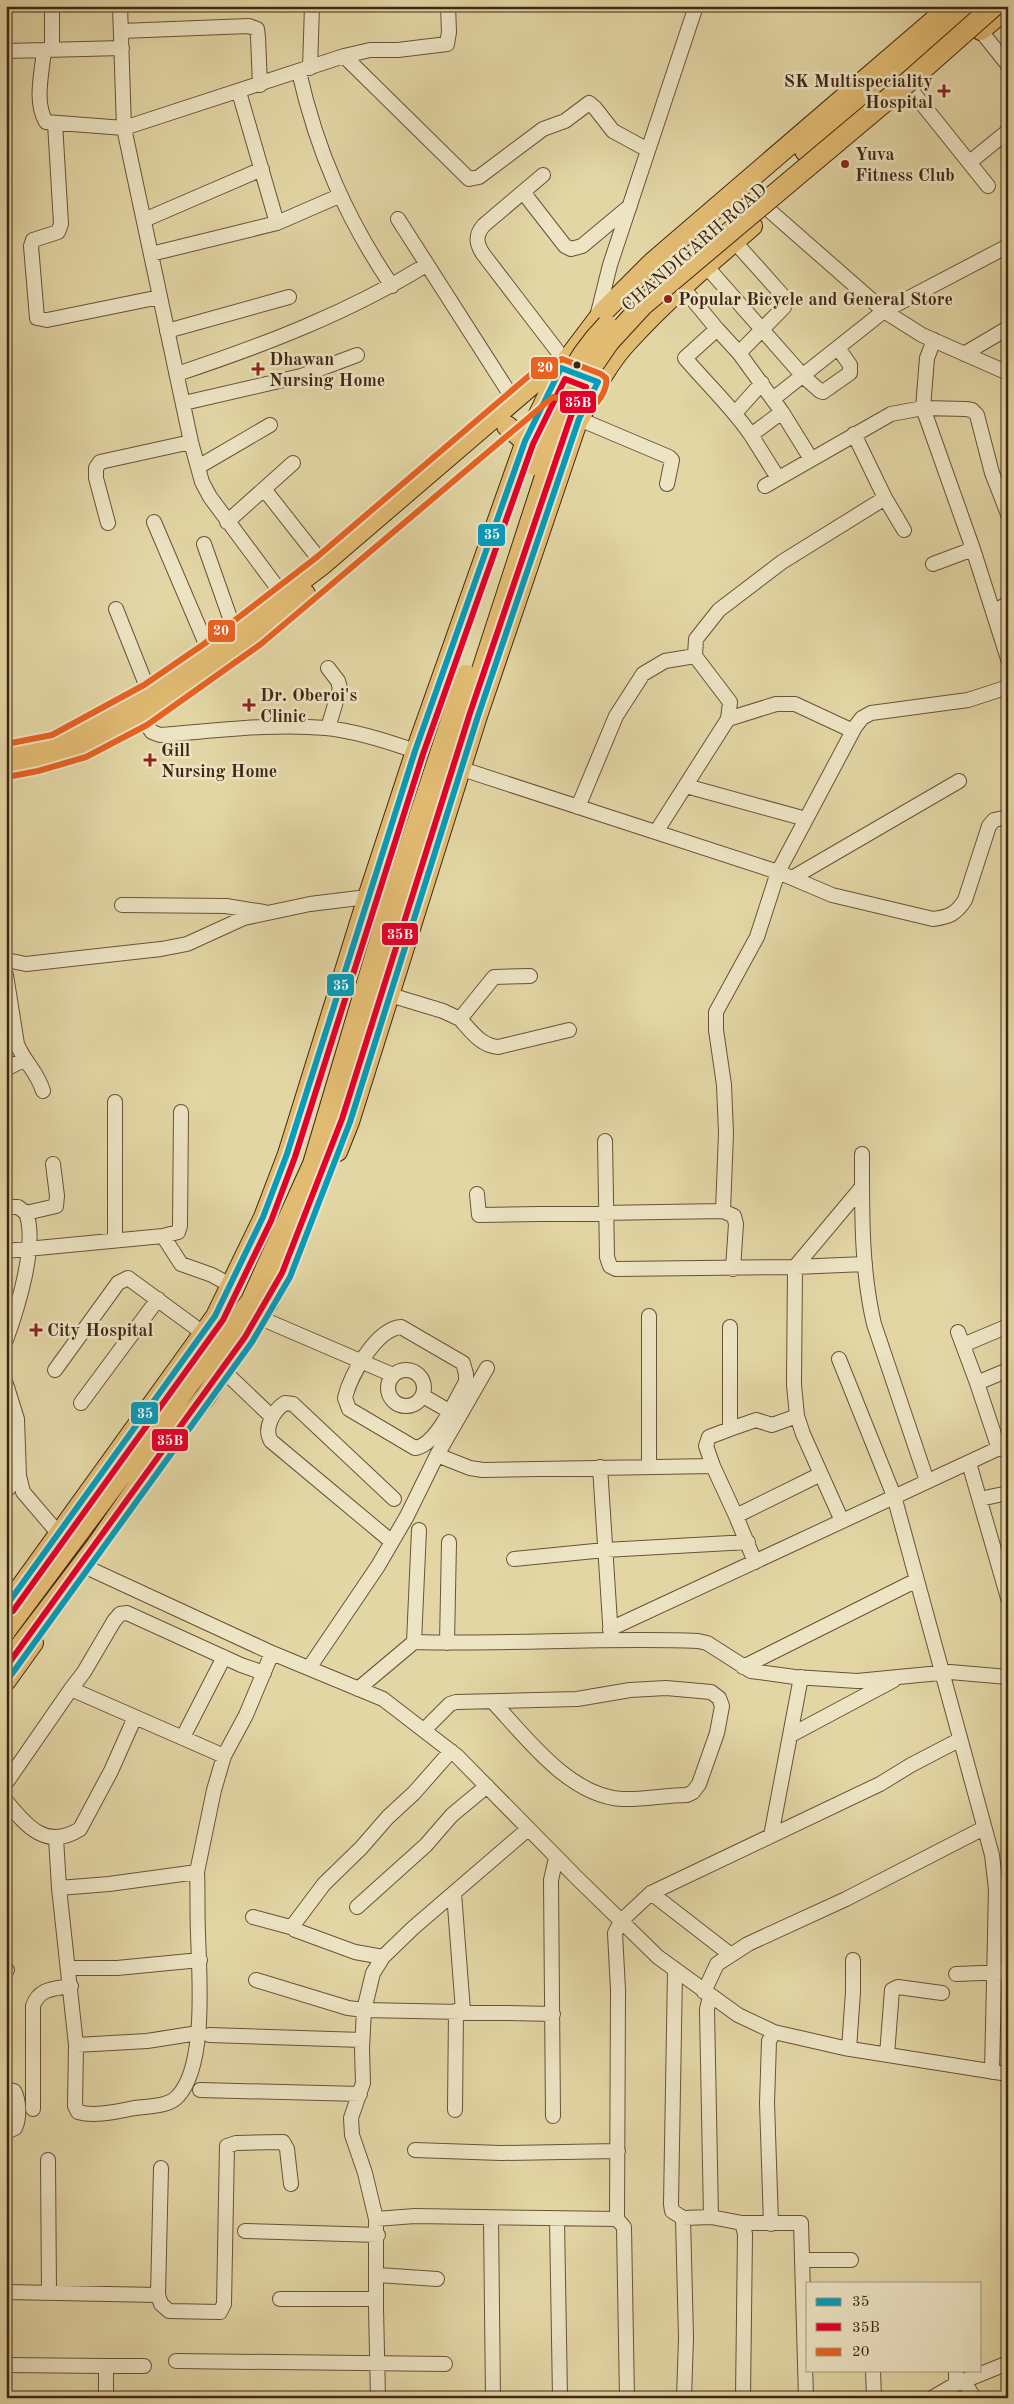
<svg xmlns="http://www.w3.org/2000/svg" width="1014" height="2404" font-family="'Old Standard TT',serif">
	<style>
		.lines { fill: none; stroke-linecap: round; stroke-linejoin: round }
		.minor-casing { stroke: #685338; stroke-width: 16 }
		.major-casing { stroke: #3f2713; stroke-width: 20 }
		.highway-casing { stroke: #3f2713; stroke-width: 22 }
		.minor { stroke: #ede4c4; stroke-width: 14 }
		.major { stroke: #e2bb72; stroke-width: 18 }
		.highway { stroke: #e2bb72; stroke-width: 20 }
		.highway-bridge-casing { stroke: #3f2713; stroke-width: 22; stroke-linecap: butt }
		.highway-bridge { stroke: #e2bb72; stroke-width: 20 }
		.bus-1-casing { stroke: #ede4c4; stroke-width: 10 }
		.bus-2-casing { stroke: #ede4c4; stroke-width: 10 }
		.bus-3-casing { stroke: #ede4c4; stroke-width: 10 }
		.bus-1 { stroke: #069cbb; stroke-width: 6 }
		.bus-2 { stroke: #e4002b; stroke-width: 6 }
		.bus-3 { stroke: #e96221; stroke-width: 6 }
		.poi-dot { fill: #8f2418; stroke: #ede4c4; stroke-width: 2 }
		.bus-dot { fill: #3f2713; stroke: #ede4c4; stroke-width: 2 }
		.labels { text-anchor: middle; stroke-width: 5; stroke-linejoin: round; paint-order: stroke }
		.poi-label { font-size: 18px; font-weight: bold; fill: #3f2713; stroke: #ede4c4; text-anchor: start }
		.street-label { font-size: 18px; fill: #3f2713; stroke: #ede4c4 }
		.line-badge { stroke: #ede4c4; stroke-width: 2 }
		.badge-label { font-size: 14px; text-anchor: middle; font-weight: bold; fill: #fff }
	</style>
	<rect width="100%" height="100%" fill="#e3d6a5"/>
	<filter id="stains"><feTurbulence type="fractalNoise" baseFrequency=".004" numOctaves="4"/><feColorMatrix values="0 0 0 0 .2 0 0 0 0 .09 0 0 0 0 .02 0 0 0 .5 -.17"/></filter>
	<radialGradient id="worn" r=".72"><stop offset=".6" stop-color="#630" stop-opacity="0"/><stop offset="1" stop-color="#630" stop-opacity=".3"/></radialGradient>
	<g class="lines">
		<defs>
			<path id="minor" d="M 120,6 L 124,128 L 191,442 L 202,482 L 210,497 L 288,602
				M 980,30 L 1008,65
				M 121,31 L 249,26 L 257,29 L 258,37 L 260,85
				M 44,50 C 42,73 34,102 46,122 L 124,128 L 344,56 L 469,179 L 479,177 L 543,129 L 565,121 L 589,103 L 595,108 L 613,131 L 648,150
				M 52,50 L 52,6
				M 6,51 L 122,48
				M 344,56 L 370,50 L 398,50 L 447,44 L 449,32 L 448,6
				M 310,68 L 312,6
				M 299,72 C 317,151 346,218 392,286
				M 911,90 L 988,186
				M 239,92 L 277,223
				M 55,123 L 61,224 L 58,232 L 33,240 L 31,246 L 37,318 L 47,320 L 160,297
				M 970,162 L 1008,131
				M 543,175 L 484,225 C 475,235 476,243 483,254 L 565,361
				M 523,192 L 565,246 L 571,249 L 582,246 L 630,206
				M 770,211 L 884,311 L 922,335 L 1008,373
				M 398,219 L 515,402
				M 144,220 L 262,169
				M 734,241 L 784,297 L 784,307 L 739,353
				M 151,254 L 277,223 L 339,196
				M 706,266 L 803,376 L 820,391 L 823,392 L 850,373 L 850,365 L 838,348
				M 683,288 L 717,329 L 685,358 C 707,384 732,407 751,435 L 782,412 L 739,353 L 717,329
				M 597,317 L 610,265 L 696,6
				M 167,331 L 289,297
				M 934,340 L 927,358 L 923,408 L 973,549 L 1008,659
				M 964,354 L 1008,328
				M 177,374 C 264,345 348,313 426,265
				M 773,399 L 884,311 L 1008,246
				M 184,403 L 301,376 L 357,355
				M 736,412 L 762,383
				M 782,412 L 811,459
				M 579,419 L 669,457 L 672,460 L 667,484
				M 854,434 L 885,498 L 904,530
				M 751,435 L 778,478
				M 198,467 L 270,425
				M 765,486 L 891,414 L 923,408 L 966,409 L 972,410 L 977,415 L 992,473 L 1008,514
				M 264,489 L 323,564
				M 154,522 L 209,651
				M 227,522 L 293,463
				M 108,523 L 96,478 L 96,468 L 100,462 L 191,442
				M 204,544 L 235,632
				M 933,564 L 973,549
				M 116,609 L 149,692
				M 993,611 L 1008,604
				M 328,668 L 338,681 L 340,688 L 328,728
				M 142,718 L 152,732 L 160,735 C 215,731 271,723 326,728 C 356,731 387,741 415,751
				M 728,719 L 776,704 L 795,704 L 853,731
				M 462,769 L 778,872 L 832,895 L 933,919 C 949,917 956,914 965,900 L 989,826 L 994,820 L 1008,817
				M 686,786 L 806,819
				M 578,807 L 616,716 L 643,674 L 665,661 L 695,656
				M 656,832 L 728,719 L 730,702 L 695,656 L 696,639 L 719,610 L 782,562 L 885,498
				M 792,878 L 959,781
				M 122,905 L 226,906 L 264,912
				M 6,960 L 26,964 L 161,949 L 187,944 L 244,918 L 310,904 L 367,897
				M 6,975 L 17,1044 C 24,1062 37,1071 43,1091
				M 390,995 L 443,1011 L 460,1019 L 494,977 L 530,976
				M 460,1019 C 471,1031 481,1046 498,1047 L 569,1030
				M 6,1069 L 25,1059
				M 115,1102 L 115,1239
				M 605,1141 L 607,1257 L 610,1266 L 616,1269 L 795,1267 L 862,1187
				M 862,1154 C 862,1210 861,1269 874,1324 L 927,1481
				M 477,1194 L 479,1215 L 723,1211 L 734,1216 L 736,1224 L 733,1269
				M 6,1207 L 18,1207 L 26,1213 C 38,1244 17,1310 6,1340
				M 723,1211 L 726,1133 L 724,1085 L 716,1030 L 716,1012 L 757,937 L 778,872 L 855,727 L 862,718 L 871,713 L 968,700 L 1008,687
				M 26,1213 L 56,1206 L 57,1196 L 53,1164
				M 163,1236 L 181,1264 L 212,1275 L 230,1285
				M 6,1251 L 163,1236 L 178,1232 L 180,1226 L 181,1112
				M 265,1320 L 393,1375
				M 401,1327 L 463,1363 L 466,1374 L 466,1382 C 455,1400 437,1445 415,1448 L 349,1409 L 345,1398 C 350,1376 376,1329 401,1327 Z
				M 730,1327 L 730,1429 L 709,1437 L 706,1446 L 713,1466 L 736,1516 L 755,1562
				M 958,1332 L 977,1383
				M 963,1345 L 1008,1326
				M 839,1359 L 894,1496 L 992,1855 L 996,1889 L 992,2072
				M388 1388a18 18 0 1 1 36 0a18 18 0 1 1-36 0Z
				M 55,1370 L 118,1283 L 128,1278 L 203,1333
				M 228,1375 L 272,1417
				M 6,1384 L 17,1419 L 19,1476 L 23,1492 L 88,1568 L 272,1653 L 383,1699 L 457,1756 L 576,1877 L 658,1957 L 738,2015 L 774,2032 L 844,2048 L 1008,2074
				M 423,1396 L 449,1411
				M 81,1403 L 158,1299
				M 730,1429 L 756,1420 L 772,1425 L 797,1416
				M 999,1449 L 977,1383 L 1008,1370
				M 437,1455 L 487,1368
				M 969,1463 L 1008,1598
				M 649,1466 L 649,1316
				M 600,1467 L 611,1638
				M 6,1491 L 19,1476
				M 980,1499 L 1008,1493
				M 736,1516 L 821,1474
				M 842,1521 L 803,1434 L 797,1416 L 794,1385 L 795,1267 L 865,1264
				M 392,1542 L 271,1441 C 263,1428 274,1410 285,1403 L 293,1404 L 394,1499
				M 514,1559 L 605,1550 L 748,1542
				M 610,1629 L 1008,1444
				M 414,1642 L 419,1530
				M 447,1643 L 449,1542
				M 743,1667 L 915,1581
				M 309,1668 L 378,1566 L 407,1516 L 437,1455 L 470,1468 L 483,1470 L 713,1466
				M 358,1689 L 414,1642 C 509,1645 603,1637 698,1641 L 707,1643 L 751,1671 L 795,1677 L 857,1681 L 950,1672 L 1008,1677
				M 424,1730 L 450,1704 L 456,1702 L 577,1699 L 630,1690 L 666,1688 L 711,1692 L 719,1698 L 722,1706 L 717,1733 L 699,1784 L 693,1792 L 687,1795 C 665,1795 643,1800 622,1799 C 569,1796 526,1737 493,1702
				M 791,1735 L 894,1680
				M 183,1737 L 224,1657
				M 224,1756 L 71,1689 L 84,1672 L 114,1621 L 120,1614 L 127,1613 L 241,1665 L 264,1673
				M 6,1783 L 71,1689
				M 6,1801 C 27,1827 47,1850 80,1829 L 111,1771 L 135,1717
				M 771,1836 L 801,1677
				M 56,1838 L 59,1888 L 109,1884 L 197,1872 L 214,1790 L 224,1756 L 246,1715 L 272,1653
				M 59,1888 L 76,2045 L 75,2106 L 78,2112 C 95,2117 118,2111 135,2108 C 148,2106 169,2107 178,2096 C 207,2065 199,1973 198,1933 C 197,1912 198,1892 197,1872
				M 454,1893 L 463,2011
				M 651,1893 L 731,1955
				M 357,1907 L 426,1845 L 452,1815 L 487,1786
				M 253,1917 L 294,1928
				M 383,1957 L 355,1952 L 295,1930 L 294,1924 L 324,1884 L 361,1848 L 388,1817 L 414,1793 L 451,1751
				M 68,1968 L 117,1968 L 200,1960
				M 6,1970 L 7,1970
				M 675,1971 L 671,2204 L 672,2211 L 683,2218
				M 956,1974 L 1008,1972
				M 256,1980 L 348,2008 L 364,2010 L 553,2014
				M 704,1992 L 717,1964 L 748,1944 L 846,1899 L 984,1828
				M 710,1997 L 707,2009 L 711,2217
				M 209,2035 L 362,2040
				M 76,2045 L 147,2041 L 198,2033
				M 849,2049 L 853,1992 L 853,1960
				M 887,2055 L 892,1990 L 898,1987 L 942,1993
				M 6,2089 L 14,2091 C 19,2100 20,2118 15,2128 L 6,2132
				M 200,2090 L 360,2094
				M 33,2109 L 33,2006 C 39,1988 54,1989 71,1986
				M 455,2110 L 456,2011
				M 553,2116 L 551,1880 L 556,1858
				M 415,2150 L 501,2153 L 618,2151
				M 48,2160 L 49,2293
				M 376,2219 L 415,2216 L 617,2219 L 618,1990 L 615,1933 L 621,1921 L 651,1893 L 880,1784 L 911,1765 L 959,1740
				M 491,2219 L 493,2398
				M 557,2219 L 560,2398
				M 617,2219 L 624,2227 L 627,2398
				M 742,2223 L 801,2223 L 806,2398
				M 771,2224 L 767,2103 L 769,2041 L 774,2032
				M 245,2231 L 378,2235
				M 802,2260 L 851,2260
				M 378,2275 L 437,2279
				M 6,2292 L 158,2295 L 161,2304 L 169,2311 L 220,2312 L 224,2304 L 227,2146 L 236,2143 L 283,2142 L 287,2149 L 291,2184
				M 158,2295 L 161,2168
				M 280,2299 L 376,2299
				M 176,2361 L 445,2364
				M 6,2365 L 106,2366 L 106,2398
				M 106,2366 L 144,2366
				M 873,2370 L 874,2398
				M 964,2381 L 974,2398
				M 956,2384 L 1008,2363
				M 378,2398 L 376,2308 L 376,2219 L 365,2173 L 352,2135 L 351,2118 L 363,2083 L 362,2049 L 364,2010 L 373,1973 L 383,1957 L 413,1928 L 528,1829
				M 684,2398 L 686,2338 L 683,2218 L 711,2217 L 742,2223 L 745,2234 L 743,2398
				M 932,2398 L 956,2384 L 956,2370"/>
			<path id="major" d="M 338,1152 L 350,1122 L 478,716 L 579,419
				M 6,1606 L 215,1316 L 263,1217 L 287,1154 L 367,897 L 415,751 L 525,441 L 551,387
				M 6,1682 L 34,1643"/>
			<path id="highway" d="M 981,30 L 1008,7
				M 805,151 L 974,6
				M 555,378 L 561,368 L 604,311 L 653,262 L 951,6
				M 579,419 C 593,392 607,363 628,341 C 665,300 710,262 752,226
				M 507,426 L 525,441
				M 6,753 L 55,743 L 149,692 L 209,651 L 323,564 L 535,382 L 561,368 L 598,382
				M 6,768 L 36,763 L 83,749 L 142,718 L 255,637 L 305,594"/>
		</defs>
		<!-- minor casing -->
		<use href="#minor" class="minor-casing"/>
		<!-- major casing -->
		<use href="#major" class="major-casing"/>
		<!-- highway casing -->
		<use href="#highway" class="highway-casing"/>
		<!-- minor -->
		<use href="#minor" class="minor"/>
		<!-- major -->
		<use href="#major" class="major"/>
		<!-- highway -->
		<use href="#highway" class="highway"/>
		<defs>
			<path id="highway-bridge" d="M 535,465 C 553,411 566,367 607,325
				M 6,1630 L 251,1301 L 313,1164 L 392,899 L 466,675
				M 6,1665 L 97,1545 L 164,1449 L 206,1396 L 268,1303 L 322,1175 L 441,796 L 550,461 L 568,415 L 587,374 L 609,342 L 643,305 L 907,83 L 994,6"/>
		</defs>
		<!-- highway-bridge casing -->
		<use href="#highway-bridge" class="highway-bridge-casing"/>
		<!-- highway-bridge -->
		<use href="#highway-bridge" class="highway-bridge"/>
		<defs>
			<path id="bus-1" d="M 6,1606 L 215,1316 L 263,1217 L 287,1154 L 415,751 L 525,441 L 561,368 L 598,382 L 579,419 L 478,716 L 350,1122 L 290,1277 L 252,1342 L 6,1682"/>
			<path id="bus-2" d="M 6,1667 L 245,1337 L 282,1273 L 342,1119 L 470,713 L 571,416 L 586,387 L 565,379 L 533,444 L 423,754 L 295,1157 L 271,1221 L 223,1320 L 13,1611"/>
			<path id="bus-3" d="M 6,744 L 52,735 L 144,685 L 204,644 L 317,557 L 530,375 L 562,359 L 601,374 L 606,378 C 608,387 600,401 593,406 L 553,397 L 261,644 L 147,725 L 86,757 L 38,771 L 7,777"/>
		</defs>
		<!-- bus-1 casing -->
		<use href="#bus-1" class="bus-1-casing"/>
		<!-- bus-2 casing -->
		<use href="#bus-2" class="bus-2-casing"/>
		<!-- bus-3 casing -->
		<use href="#bus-3" class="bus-3-casing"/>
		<!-- bus-1 -->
		<use href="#bus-1" class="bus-1"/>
		<!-- bus-2 -->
		<use href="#bus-2" class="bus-2"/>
		<!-- bus-3 -->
		<use href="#bus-3" class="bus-3"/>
	</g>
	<!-- markers -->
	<g class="poi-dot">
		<path d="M941.5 83.5h5v5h5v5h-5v5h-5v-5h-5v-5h5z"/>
		<circle cx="845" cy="164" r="5"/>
		<circle cx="668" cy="299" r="5"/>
		<path d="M255.5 361.5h5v5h5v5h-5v5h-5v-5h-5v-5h5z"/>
		<path d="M246.5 697.5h5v5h5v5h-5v5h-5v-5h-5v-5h5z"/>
		<path d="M147.5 752.5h5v5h5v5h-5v5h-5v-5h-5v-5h5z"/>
		<path d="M33.5 1322.5h5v5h5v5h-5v5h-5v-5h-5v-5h5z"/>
	</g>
	<circle class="bus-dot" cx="577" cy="365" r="4.5"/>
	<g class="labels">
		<!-- poi labels -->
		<g class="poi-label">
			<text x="933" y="87" text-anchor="end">SK Multispeciality<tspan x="933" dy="21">Hospital</tspan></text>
			<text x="855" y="160">Yuva<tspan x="855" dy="21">Fitness Club</tspan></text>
			<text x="678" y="305">Popular Bicycle and General Store</text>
			<text x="269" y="365">Dhawan<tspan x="269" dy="21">Nursing Home</tspan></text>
			<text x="260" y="701">Dr. Oberoi's<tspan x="260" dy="21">Clinic</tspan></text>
			<text x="161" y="756">Gill<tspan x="161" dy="21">Nursing Home</tspan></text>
			<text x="47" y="1336">City Hospital</text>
		</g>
		<!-- street labels -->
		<g class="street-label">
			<text transform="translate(694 247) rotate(-41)" y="6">CHANDIGARH ROAD</text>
		</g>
	</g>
	<g class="line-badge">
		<rect x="530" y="356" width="29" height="24" rx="5" fill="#e96221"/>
		<rect x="559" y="390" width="38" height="24" rx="5" fill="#e4002b"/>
		<rect x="477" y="523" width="29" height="24" rx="5" fill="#069cbb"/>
		<rect x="207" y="619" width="29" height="24" rx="5" fill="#e96221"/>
		<rect x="381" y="922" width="38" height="24" rx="5" fill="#e4002b"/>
		<rect x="326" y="973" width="29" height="24" rx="5" fill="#069cbb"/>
		<rect x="130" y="1401" width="29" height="24" rx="5" fill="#069cbb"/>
		<rect x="151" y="1428" width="38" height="24" rx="5" fill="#e4002b"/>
	</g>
	<g class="badge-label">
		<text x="545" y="372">20</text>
		<text x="578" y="407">35B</text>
		<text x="492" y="539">35</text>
		<text x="221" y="635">20</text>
		<text x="400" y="939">35B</text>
		<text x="341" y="990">35</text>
		<text x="145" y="1418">35</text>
		<text x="170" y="1445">35B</text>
	</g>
	<!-- margin -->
	<rect width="1014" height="2404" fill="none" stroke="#e3d6a5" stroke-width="25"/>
	<rect x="8" y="8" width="999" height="2389" fill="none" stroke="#3f2713" stroke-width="2.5"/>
	<rect x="12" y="12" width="989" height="2379" fill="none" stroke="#3f2713"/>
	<!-- legend -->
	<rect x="806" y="2282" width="175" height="90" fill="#ede4c4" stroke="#a7987d"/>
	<rect x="816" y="2298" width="25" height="8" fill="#069cbb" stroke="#a7987d"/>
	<text x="852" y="2306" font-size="15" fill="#3f2713">35</text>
	<rect x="816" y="2323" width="25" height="8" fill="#e4002b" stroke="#a7987d"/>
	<text x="852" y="2332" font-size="15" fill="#3f2713">35B</text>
	<rect x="816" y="2348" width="25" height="8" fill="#e96221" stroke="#a7987d"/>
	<text x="852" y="2356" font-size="15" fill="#3f2713">20</text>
	<rect width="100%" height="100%" filter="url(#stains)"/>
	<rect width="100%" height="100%" fill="url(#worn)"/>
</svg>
